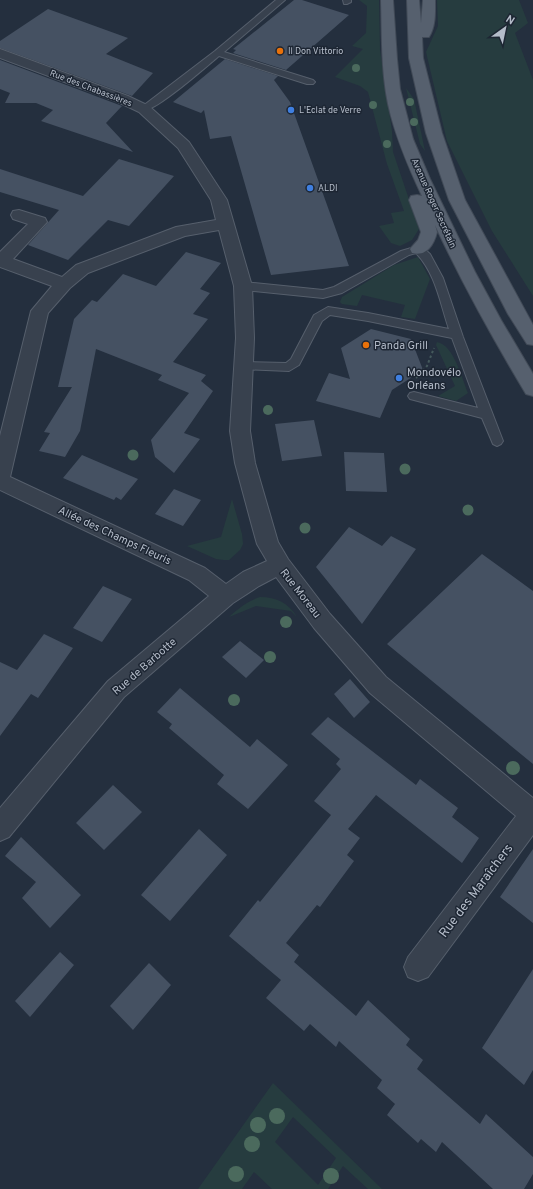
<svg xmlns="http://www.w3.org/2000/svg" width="533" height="1189" font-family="Overpass,sans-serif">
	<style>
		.green { fill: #263c3f; fill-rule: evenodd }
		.building { fill: #455162 }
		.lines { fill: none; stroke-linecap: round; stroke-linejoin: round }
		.lane-casing { stroke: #565f6c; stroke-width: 2 }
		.street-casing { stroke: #565f6c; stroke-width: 2 }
		.primary-casing { stroke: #414a57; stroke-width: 2 }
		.path { stroke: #44595c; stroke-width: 2; stroke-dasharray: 2.5 2.5; stroke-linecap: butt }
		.lane { fill: #38414e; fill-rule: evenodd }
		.street { fill: #38414e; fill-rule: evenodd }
		.primary { fill: #56606e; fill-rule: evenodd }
		.tree { fill: #4b6a5d }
		.food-dot { fill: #e8710a; stroke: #1d2633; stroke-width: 1.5 }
		.shop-dot { fill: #3f7fe0; stroke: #1d2633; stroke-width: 1.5 }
		.labels { text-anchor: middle; stroke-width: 3; stroke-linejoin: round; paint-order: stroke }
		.far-poi-label { font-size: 9px; fill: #b4bcc9; stroke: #1d2633; text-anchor: start }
		.far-street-label { font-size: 9px; fill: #b4bcc9; stroke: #1d2633 }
		.poi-label { font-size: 11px; fill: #b4bcc9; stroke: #1d2633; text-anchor: start }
		.street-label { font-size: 11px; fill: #b4bcc9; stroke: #1d2633 }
		.near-street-label { font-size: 13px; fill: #b4bcc9; stroke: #1d2633 }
	</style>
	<rect width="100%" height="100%" fill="#242f3e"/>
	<!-- green -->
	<path class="green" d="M 359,0 L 379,0 L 380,50 L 392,131 L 393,152 L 419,229 L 412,240 L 400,246 L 391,243 L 379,226 L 394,223 L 391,213 L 404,211 L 387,164 L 368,92 L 360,86 L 335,77 L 363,49 L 352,46 L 366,33 L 367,6 Z
		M 437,0 L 519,0 L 528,23 L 515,33 L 533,80 L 533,296 L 492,231 L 447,141 L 426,52 L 438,26 Z
		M 406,88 L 414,99 L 425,151 L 420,144 Z
		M 418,257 L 430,279 L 415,319 L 401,317 L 405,305 L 362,295 L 357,306 L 342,304 L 340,302 L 342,297 L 394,265 Z
		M 437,342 C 454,345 462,379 468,393 L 456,401 L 438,396 L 455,386 L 436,345 Z
		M 232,499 L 242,534 L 243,544 L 240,550 L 229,560 L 224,560 L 216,559 L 187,546 L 221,537 Z
		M 260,597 C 277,597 288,603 297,617 L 291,611 L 256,606 L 229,617 C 239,608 248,601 260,597 Z
		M 273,1083 L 382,1189 L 368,1189 L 343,1166 L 328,1189 L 272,1189 L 254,1172 L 242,1189 L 198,1189 ZM 293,1117 L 336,1158 L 318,1185 L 275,1142 Z"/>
	<!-- building -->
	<path class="building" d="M 294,0 L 302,0 L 349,15 L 286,70 L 233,53 L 236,50 L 233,49 Z
		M 48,9 L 128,38 L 106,54 L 153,73 L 132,96 L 0,48 L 0,41 Z
		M 225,59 L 278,76 L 274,80 L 290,102 L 349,266 L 271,275 L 231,136 L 210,139 L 204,110 L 201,113 L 173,102 Z
		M 0,60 L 122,106 L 106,123 L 133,152 L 41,121 L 53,110 L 36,103 L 5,103 L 10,93 L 0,89 Z
		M 119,159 L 174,176 L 129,226 L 108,220 L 68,260 L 28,245 L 59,210 L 0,192 L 0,169 L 83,196 Z
		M 186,252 L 221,263 L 200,289 L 210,293 L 193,314 L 208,319 L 173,362 L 206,375 L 201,381 L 213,391 L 184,433 L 200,439 L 174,473 L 155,457 L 151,440 L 189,393 L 158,380 L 162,375 L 96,349 L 80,431 L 65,457 L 39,451 L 50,433 L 44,432 L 72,387 L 58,387 L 74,319 L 92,300 L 97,302 L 123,274 L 156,286 Z
		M 371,329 L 411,339 L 423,370 L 392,390 L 380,418 L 316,401 L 329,373 L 350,379 L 341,348 Z
		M 314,420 L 322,456 L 282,461 L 275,424 Z
		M 344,452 L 384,453 L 387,492 L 346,491 Z
		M 82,455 L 138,479 L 121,500 L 116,497 L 114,500 L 63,478 Z
		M 174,489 L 201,500 L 183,526 L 155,514 Z
		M 349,527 L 382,546 L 391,536 L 416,549 L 362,624 L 316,567 Z
		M 482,554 L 533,591 L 533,764 L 387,644 Z
		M 103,586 L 132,599 L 102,642 L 73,628 Z
		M 44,634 L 73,648 L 38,698 L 31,694 L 0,736 L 0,662 L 17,670 Z
		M 240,641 L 264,660 L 246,678 L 222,657 Z
		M 350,679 L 370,702 L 354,718 L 334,694 Z
		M 180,688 L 250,747 L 257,739 L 288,765 L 248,809 L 217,784 L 224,775 L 169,728 L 172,724 L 157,712 Z
		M 328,717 L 416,785 L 420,779 L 458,808 L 452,817 L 479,838 L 462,863 L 376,795 L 348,829 L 360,838 L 347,855 L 354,861 L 320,907 L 317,905 L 286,943 L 299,955 L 294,962 L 356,1016 L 368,1000 L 410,1039 L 406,1045 L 423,1060 L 417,1069 L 480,1124 L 486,1114 L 533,1157 L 533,1174 L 524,1189 L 493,1189 L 442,1142 L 436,1152 L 421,1139 L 418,1143 L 387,1115 L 395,1104 L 377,1088 L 382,1080 L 339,1041 L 336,1047 L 310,1024 L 304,1031 L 266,998 L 281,980 L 229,936 L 258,900 L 260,902 L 331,815 L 314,801 L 341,769 L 336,764 L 340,759 L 311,734 Z
		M 113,785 L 142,812 L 104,850 L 76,823 Z
		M 199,829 L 227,855 L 170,921 L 141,895 Z
		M 21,837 L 81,895 L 50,928 L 22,898 L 36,882 L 5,856 Z
		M 533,849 L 533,923 L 500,897 Z
		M 60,952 L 74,965 L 30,1017 L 15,1001 Z
		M 149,963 L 171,985 L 133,1030 L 110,1006 Z
		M 533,969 L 533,1070 L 524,1085 L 482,1048 Z"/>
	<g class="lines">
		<defs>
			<path id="lane" d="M 276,0 L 285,0 L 224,52 L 313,80 L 315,82 L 313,84 L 307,84 L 219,56 C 207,66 153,114 141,111 L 139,109 L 215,51 Z
				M 343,0 L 351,0 L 351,2 L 347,4 L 344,4 Z
				M 418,246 L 422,247 L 430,254 L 443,278 L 463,337 L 503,441 L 501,444 L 497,446 L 493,444 L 482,418 L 414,400 L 410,399 L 408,396 L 410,393 L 414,392 L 478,408 L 452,338 L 368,321 L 330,315 L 322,321 L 299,365 L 289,371 L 239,369 L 237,366 L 239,363 L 243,362 L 286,363 L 291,359 L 314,315 L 328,307 L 368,313 L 449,329 C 440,303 436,274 416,253 L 409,255 L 342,293 L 323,298 L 243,290 L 239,289 L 237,286 L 239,283 L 243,282 L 323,290 L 334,287 L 401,251 Z"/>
			<path id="street" d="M 0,49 L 128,96 L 149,106 L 189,142 L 227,200 L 252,286 L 254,338 L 250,431 L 255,463 L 278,542 L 288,559 L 330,614 L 386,677 L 533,798 L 533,835 L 428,977 L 418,981 L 408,977 L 404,967 L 408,957 L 516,816 L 370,693 L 314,628 L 276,577 L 259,586 L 233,603 L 124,697 L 9,837 L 0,841 L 0,808 L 108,681 L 209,596 L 189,580 L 0,490 L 0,436 L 31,311 L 52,286 L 0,267 L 0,252 L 28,224 L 13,219 L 11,215 L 13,211 L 19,210 L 45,218 L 47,222 L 13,259 L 62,277 L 76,265 L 176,227 L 216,220 L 211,200 L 178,148 L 139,112 L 118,102 L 0,58 ZM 219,230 L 234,286 L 236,338 L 230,431 L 235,463 L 252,526 L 257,544 L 267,561 L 243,572 L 226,584 L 205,568 L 10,477 L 48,313 L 70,288 L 88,273 L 185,236 Z"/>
			<path id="primary" d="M 381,0 L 393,0 L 397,59 L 400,89 L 413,139 L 430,179 L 475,272 L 501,320 L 533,374 L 533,396 L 526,394 C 493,339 462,283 435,225 L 437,232 C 434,244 427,257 412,253 L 410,249 L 418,240 L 421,232 L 409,200 L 411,196 L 417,195 L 422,196 C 408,166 395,136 388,104 C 381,70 382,35 381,0 Z
				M 407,0 L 419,0 L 421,23 L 423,0 L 435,0 C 435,12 436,26 429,37 L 422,37 L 423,58 L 442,133 L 465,200 L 533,325 L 533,345 L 527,344 L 508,314 L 449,200 L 426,133 L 409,58 Z"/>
		</defs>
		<!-- lane casing -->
		<use href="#lane" class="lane-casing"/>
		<!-- street casing -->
		<use href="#street" class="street-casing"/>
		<!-- primary casing -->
		<use href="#primary" class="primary-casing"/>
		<!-- path -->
		<path class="path" d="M 416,378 L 427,366 L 434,348"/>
		<!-- lane -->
		<use href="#lane" class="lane"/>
		<!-- street -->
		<use href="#street" class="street"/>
		<!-- primary -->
		<use href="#primary" class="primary"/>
	</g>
	<!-- trees -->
	<g class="tree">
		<circle cx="356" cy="68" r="4"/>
		<circle cx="410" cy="102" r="4"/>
		<circle cx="373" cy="105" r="4"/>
		<circle cx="414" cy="122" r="4"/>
		<circle cx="387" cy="144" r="4"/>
		<circle cx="268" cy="410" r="5"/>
		<circle cx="133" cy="455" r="5.5"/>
		<circle cx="405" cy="469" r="5.5"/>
		<circle cx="468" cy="510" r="5.5"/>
		<circle cx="305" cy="528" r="5.5"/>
		<circle cx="286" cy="622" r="6"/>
		<circle cx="270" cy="657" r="6"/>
		<circle cx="234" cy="700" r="6"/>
		<circle cx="513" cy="768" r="7"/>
		<circle cx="277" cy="1116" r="8"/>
		<circle cx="258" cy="1125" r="8"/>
		<circle cx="252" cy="1144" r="8"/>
		<circle cx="236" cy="1174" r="8"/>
		<circle cx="331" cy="1176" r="8"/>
	</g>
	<!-- markers -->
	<g class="food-dot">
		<circle cx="280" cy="51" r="4"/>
		<circle cx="366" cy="345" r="4"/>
	</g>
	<g class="shop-dot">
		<circle cx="291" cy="110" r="4"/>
		<circle cx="310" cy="188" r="4"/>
		<circle cx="399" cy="378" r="4"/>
	</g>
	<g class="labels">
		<!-- far-poi labels -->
		<g class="far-poi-label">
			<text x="288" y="54">Il Don Vittorio</text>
			<text x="299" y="113">L'Eclat de Verre</text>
			<text x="318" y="191">ALDI</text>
		</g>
		<!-- far-street labels -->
		<g class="far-street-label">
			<text transform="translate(91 88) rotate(21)" y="3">Rue des Chabassières</text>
			<text transform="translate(434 203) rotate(66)" y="3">Avenue Roger Secrétain</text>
		</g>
		<!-- poi labels -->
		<g class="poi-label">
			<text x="374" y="349">Panda Grill</text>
			<text x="407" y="376">Mondovélo<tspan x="407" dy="13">Orléans</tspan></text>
		</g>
		<!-- street labels -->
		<g class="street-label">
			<text transform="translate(115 535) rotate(25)" y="4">Allée des Champs Fleuris</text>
			<text transform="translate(301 593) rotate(52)" y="4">Rue Moreau</text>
			<text transform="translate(144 666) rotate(-41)" y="4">Rue de Barbotte</text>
		</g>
		<!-- near-street labels -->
		<g class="near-street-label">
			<text transform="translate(475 890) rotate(-53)" y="5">Rue des Maraîchers</text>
		</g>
	</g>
	<!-- north arrow -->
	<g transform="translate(505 28) rotate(33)" stroke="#1d2633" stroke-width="3" paint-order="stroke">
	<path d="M0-3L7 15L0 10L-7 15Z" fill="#b4bcc9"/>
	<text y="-6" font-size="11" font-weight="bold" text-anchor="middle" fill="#b4bcc9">N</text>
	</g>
</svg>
